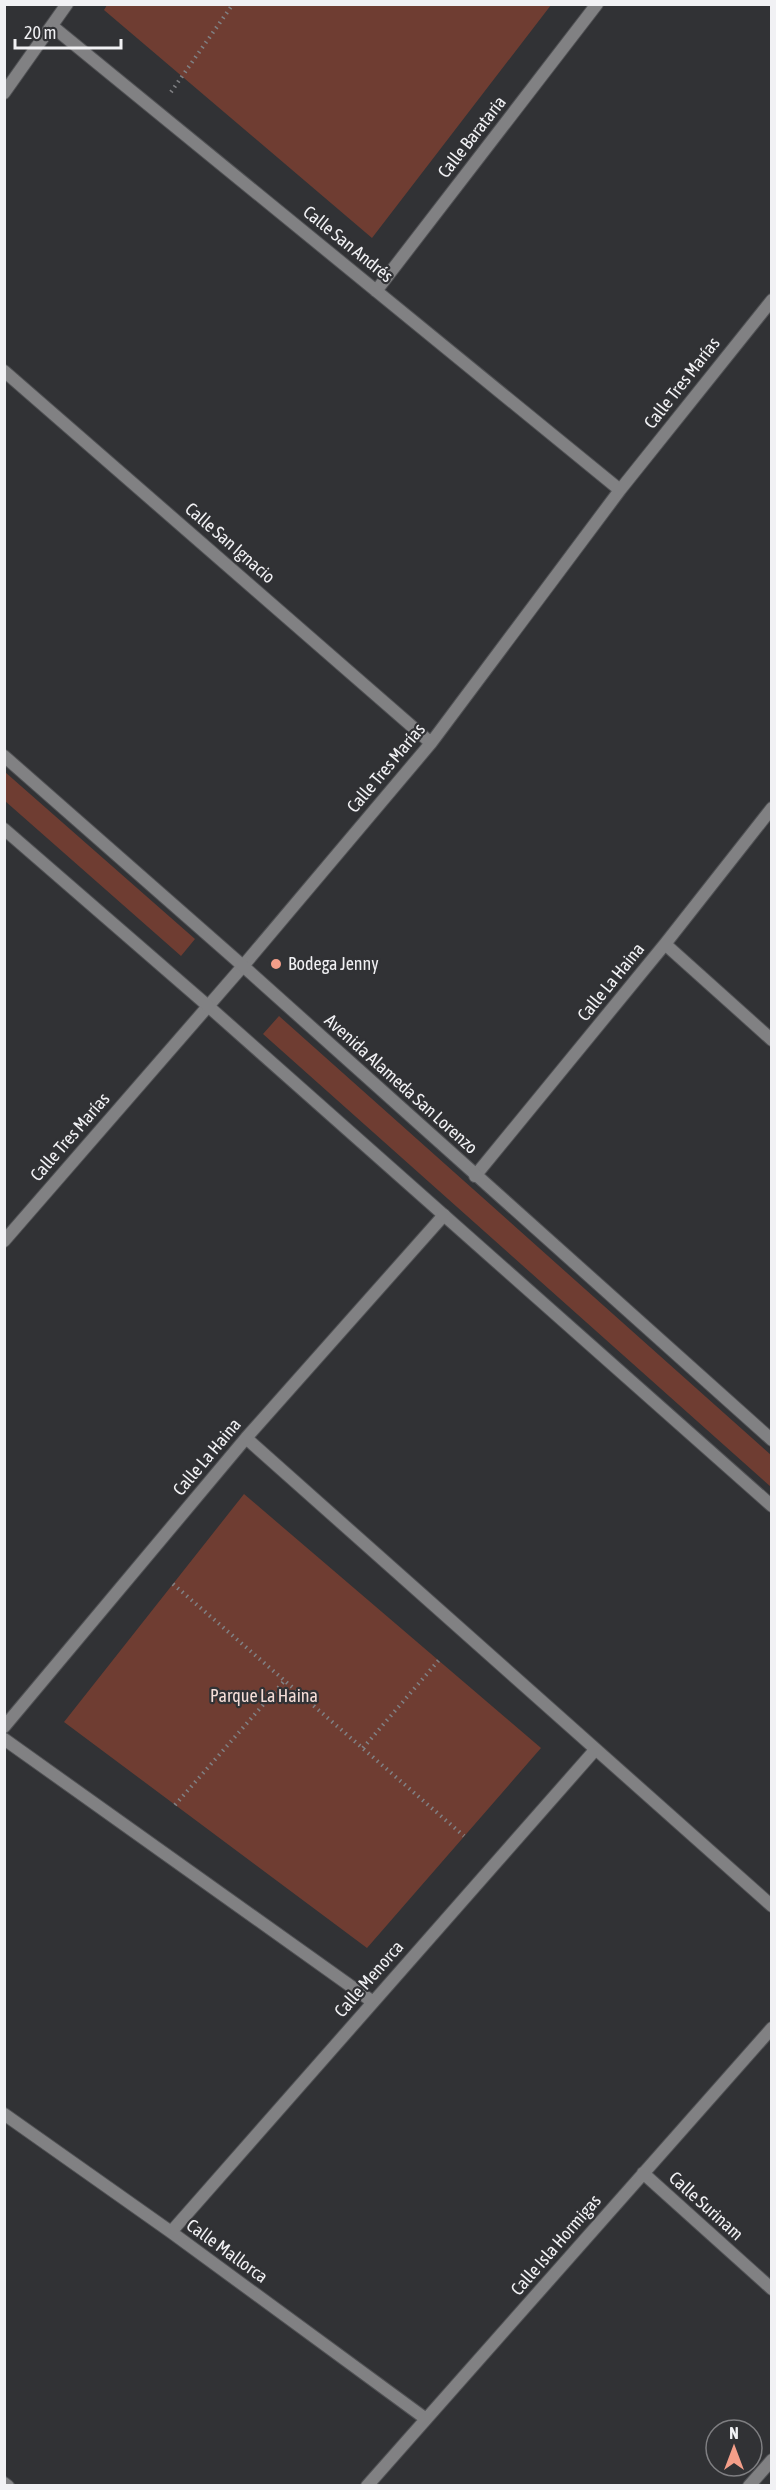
<svg xmlns="http://www.w3.org/2000/svg" width="776" height="2490" font-family="'Asap Condensed',sans-serif">
	<style>
		.green { fill: #6f3d32 }
		.lines { fill: none; stroke-linecap: round; stroke-linejoin: round }
		.minor-casing { stroke: #505154; stroke-width: 14 }
		.tertiary-casing { stroke: #505154; stroke-width: 14 }
		.path { stroke: #808184; stroke-width: 4; stroke-dasharray: 1.5 4.5; stroke-linecap: butt }
		.minor { stroke: #818183; stroke-width: 12 }
		.tertiary { stroke: #818183; stroke-width: 12 }
		.poi-dot { fill: #f49e89; stroke: #313235; stroke-width: 2 }
		.labels { text-anchor: middle; stroke-width: 4.5; stroke-linejoin: round; paint-order: stroke }
		.street-label { font-size: 18px; fill: #f1f1f4; stroke: #313235 }
		.poi-label { font-size: 18px; fill: #f1f1f4; stroke: #313235; text-anchor: start }
		.park-label { font-size: 18px; fill: #f5ddd7; stroke: #313235 }
	</style>
	<rect width="100%" height="100%" fill="#313235"/>
	<!-- green -->
	<path class="green" d="M 107,5 L 107,4 L 551,5 L 372,238 L 104,10 Z
		M 5,772 L 195,939 L 181,956 L 5,801 Z
		M 279,1016 L 771,1455 L 771,1487 L 263,1034 Z
		M 244,1494 L 541,1748 L 367,1948 L 64,1722 Z"/>
	<g class="lines">
		<defs>
			<path id="minor" d="M 52,26 L 620,490
				M 4,93 L 67,4
				M 376,291 L 597,4
				M 4,371 L 431,743
				M 665,944 L 772,1040
				M 475,1176 L 665,944 L 772,808
				M 4,1241 L 243,966 L 431,743 L 620,490 L 772,300
				M 246,1438 L 772,1906
				M 4,1727 L 246,1438 L 444,1215
				M 4,1739 L 373,2002
				M 4,2114 L 171,2232 L 426,2419
				M 643,2173 L 772,2289
				M 171,2232 L 595,1750
				M 4,2483 L 8,2486
				M 367,2486 L 772,2028
				M 749,2486 L 772,2460"/>
			<path id="tertiary" d="M 4,756 L 243,966 L 772,1440
				M 4,829 L 208,1006 L 772,1506"/>
		</defs>
		<!-- minor casing -->
		<use href="#minor" class="minor-casing"/>
		<!-- tertiary casing -->
		<use href="#tertiary" class="tertiary-casing"/>
		<!-- path -->
		<path class="path" d="M 171,92 L 233,4
			M 173,1584 L 464,1836
			M 363,1748 L 439,1660
			M 175,1805 L 285,1680"/>
		<!-- minor -->
		<use href="#minor" class="minor"/>
		<!-- tertiary -->
		<use href="#tertiary" class="tertiary"/>
	</g>
	<!-- markers -->
	<circle class="poi-dot" cx="276" cy="964" r="6"/>
	<g class="labels">
		<!-- street labels -->
		<g class="street-label">
			<text transform="translate(472 137) rotate(-52)" y="6">Calle Barataria</text>
			<text transform="translate(348 244) rotate(39)" y="6">Calle San Andrés</text>
			<text transform="translate(682 383) rotate(-52)" y="6">Calle Tres Marías</text>
			<text transform="translate(230 543) rotate(41)" y="6">Calle San Ignacio</text>
			<text transform="translate(386 768) rotate(-50)" y="6">Calle Tres Marías</text>
			<text transform="translate(611 982) rotate(-51)" y="6">Calle La Haina</text>
			<text transform="translate(401 1084) rotate(42)" y="6">Avenida Alameda San Lorenzo</text>
			<text transform="translate(70 1137) rotate(-49)" y="6">Calle Tres Marías</text>
			<text transform="translate(207 1457) rotate(-50)" y="6">Calle La Haina</text>
			<text transform="translate(369 1979) rotate(-49)" y="6">Calle Menorca</text>
			<text transform="translate(706 2206) rotate(42)" y="6">Calle Surinam</text>
			<text transform="translate(556 2245) rotate(-49)" y="6">Calle Isla Hormigas</text>
			<text transform="translate(227 2251) rotate(36)" y="6">Calle Mallorca</text>
		</g>
		<!-- poi labels -->
		<g class="poi-label">
			<text x="288" y="970">Bodega Jenny</text>
		</g>
		<!-- park labels -->
		<g class="park-label">
			<text x="264" y="1702">Parque La Haina</text>
		</g>
	</g>
	<!-- border -->
	<rect width="776" height="2490" fill="none" stroke="#f1f1f4" stroke-width="12"/>
	<!-- north arrow -->
	<g transform="translate(734 2448)"><circle r="28" fill="#313235" stroke="#7e7e81" stroke-width="1.5"/>
	<path d="M0-4.5L10 22L0 15L-10 22Z" fill="#f49e89"/>
	<text y="-9" font-size="16" font-weight="bold" text-anchor="middle" fill="#f1f1f4">N</text>
	</g>
	<!-- scale -->
	<path d="M15 39v9h106v-9" fill="none" stroke="#f1f1f4" stroke-width="3"/>
	<text x="24" y="39" font-size="18" fill="#f1f1f4" stroke="#313235" stroke-width="4.5" paint-order="stroke">20 m</text>
</svg>
